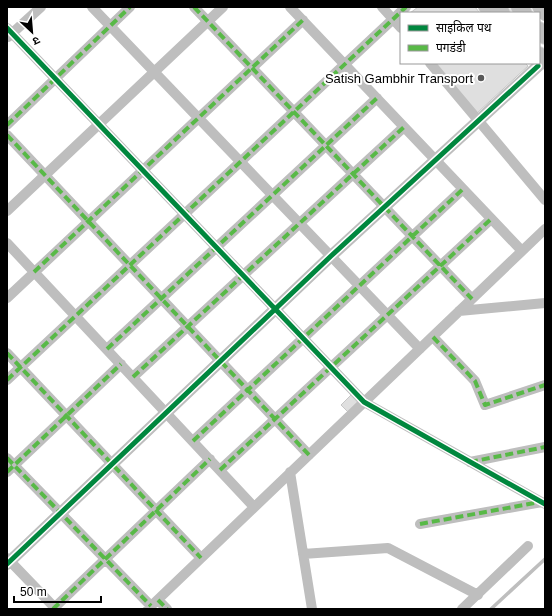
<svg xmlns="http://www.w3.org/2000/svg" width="552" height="616" font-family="Arial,'Noto Sans Devanagari',sans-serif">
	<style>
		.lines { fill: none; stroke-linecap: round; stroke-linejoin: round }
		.stream { stroke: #bebebe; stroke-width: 3.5 }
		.building { fill: #dfdfdf; stroke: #c6c6c6 }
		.trunk-casing { stroke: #dbdbdb; stroke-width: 18 }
		.minor { stroke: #bebebe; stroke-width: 10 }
		.tertiary { stroke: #bebebe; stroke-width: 12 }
		.trunk { stroke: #bebebe; stroke-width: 16 }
		.quiet { stroke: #58b947; stroke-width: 4; stroke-dasharray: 8 4; stroke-linecap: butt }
		.cycleway-casing { stroke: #fff; stroke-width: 8 }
		.cycleway { stroke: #00873e; stroke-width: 5 }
		.poi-dot { fill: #595959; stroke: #fff; stroke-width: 1.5 }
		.labels { text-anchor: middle; stroke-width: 4; stroke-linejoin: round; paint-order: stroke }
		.poi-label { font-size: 13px; fill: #000; stroke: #fff; text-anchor: end }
	</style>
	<rect width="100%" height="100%" fill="#fff"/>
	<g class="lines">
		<!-- stream -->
		<path class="stream" d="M 491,609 L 545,559"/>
	</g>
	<!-- building -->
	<path class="building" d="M 418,7 L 475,7 L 480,13 L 410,13 Z
		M 435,63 L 525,63 L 528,66 L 477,113 Z
		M 352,394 L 360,403 L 350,414 L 341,405 Z"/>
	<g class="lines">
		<defs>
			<path id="trunk" d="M 497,7 L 502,13
				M 519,7 L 524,13
				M 539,30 L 545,36
				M 539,55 L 545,61"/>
		</defs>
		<!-- trunk casing -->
		<use href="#trunk" class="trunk-casing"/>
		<!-- minor -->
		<path class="minor" d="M 92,7 L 420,349
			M 194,7 L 472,299
			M 290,7 L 522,251
			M 382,7 L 401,28
			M 7,28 L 364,402 L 545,504
			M 8,37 L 41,7
			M 430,63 L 545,200
			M 7,125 L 130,7
			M 7,135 L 309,455
			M 7,211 L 223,7
			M 7,243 L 254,507
			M 7,298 L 303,20
			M 459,311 L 545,303
			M 433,337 L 475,381 L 485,405 L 545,385
			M 107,349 L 377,98
			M 7,353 L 201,558
			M 133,377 L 404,127
			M 7,380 L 406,7
			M 193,441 L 463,189
			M 7,458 L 151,606
			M 470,462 L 545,447
			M 220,470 L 491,219
			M 7,472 L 121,364
			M 290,472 L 312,609
			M 420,524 L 542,502
			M 303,554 L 388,548 L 478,595
			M 7,558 L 56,609
			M 158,600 L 167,609
			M 53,609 L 210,459
			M 148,609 L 545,229
			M 462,609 L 528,546"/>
		<!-- tertiary -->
		<path class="tertiary" d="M 484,7 L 490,13
			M 538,7 L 545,15
			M 7,564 L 331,256 L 538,66"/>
		<!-- trunk -->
		<use href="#trunk" class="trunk"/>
		<!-- quiet -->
		<path class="quiet" d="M 194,7 L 472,299
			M 7,125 L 130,7
			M 7,135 L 309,455
			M 34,272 L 303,20
			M 433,337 L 475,381 L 485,405 L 545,385
			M 107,349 L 377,98
			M 7,353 L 201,558
			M 133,377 L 404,127
			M 7,380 L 406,7
			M 193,441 L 463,189
			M 7,458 L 151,606
			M 470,462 L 545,447
			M 220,470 L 491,219
			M 7,472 L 121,364
			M 420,524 L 540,502
			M 158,600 L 167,609
			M 53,609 L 210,459"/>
		<defs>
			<path id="cycleway" d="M 7,28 L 364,402 L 545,504
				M 7,564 L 331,256 L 538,66"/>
		</defs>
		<!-- cycleway casing -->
		<use href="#cycleway" class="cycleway-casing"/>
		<!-- cycleway -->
		<use href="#cycleway" class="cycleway"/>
	</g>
	<!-- markers -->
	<circle class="poi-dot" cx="481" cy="78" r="4"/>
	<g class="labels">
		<!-- poi labels -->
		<g class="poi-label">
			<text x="473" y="83">Satish Gambhir Transport</text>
		</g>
	</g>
	<!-- border -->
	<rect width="552" height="616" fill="none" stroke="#000000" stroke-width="16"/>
	<!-- legend -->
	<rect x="400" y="12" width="140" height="52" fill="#ffffff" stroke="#999999"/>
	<rect x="408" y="25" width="20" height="6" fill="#00873e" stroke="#999999"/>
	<text x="436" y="32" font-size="12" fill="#000000">साइकिल पथ</text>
	<rect x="408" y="45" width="20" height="6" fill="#58b947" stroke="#999999"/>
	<text x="436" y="52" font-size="12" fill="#000000">पगडंडी</text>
	<!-- north arrow -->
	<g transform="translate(32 32) rotate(154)" stroke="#ffffff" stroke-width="3" paint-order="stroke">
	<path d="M0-3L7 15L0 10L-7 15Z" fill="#000000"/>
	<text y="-6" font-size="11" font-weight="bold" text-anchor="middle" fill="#000000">उ</text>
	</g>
	<!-- scale -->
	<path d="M14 596v6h87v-6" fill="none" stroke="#000000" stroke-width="2"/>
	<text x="20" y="596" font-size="12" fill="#000000" stroke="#ffffff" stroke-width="3" paint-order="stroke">50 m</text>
</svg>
